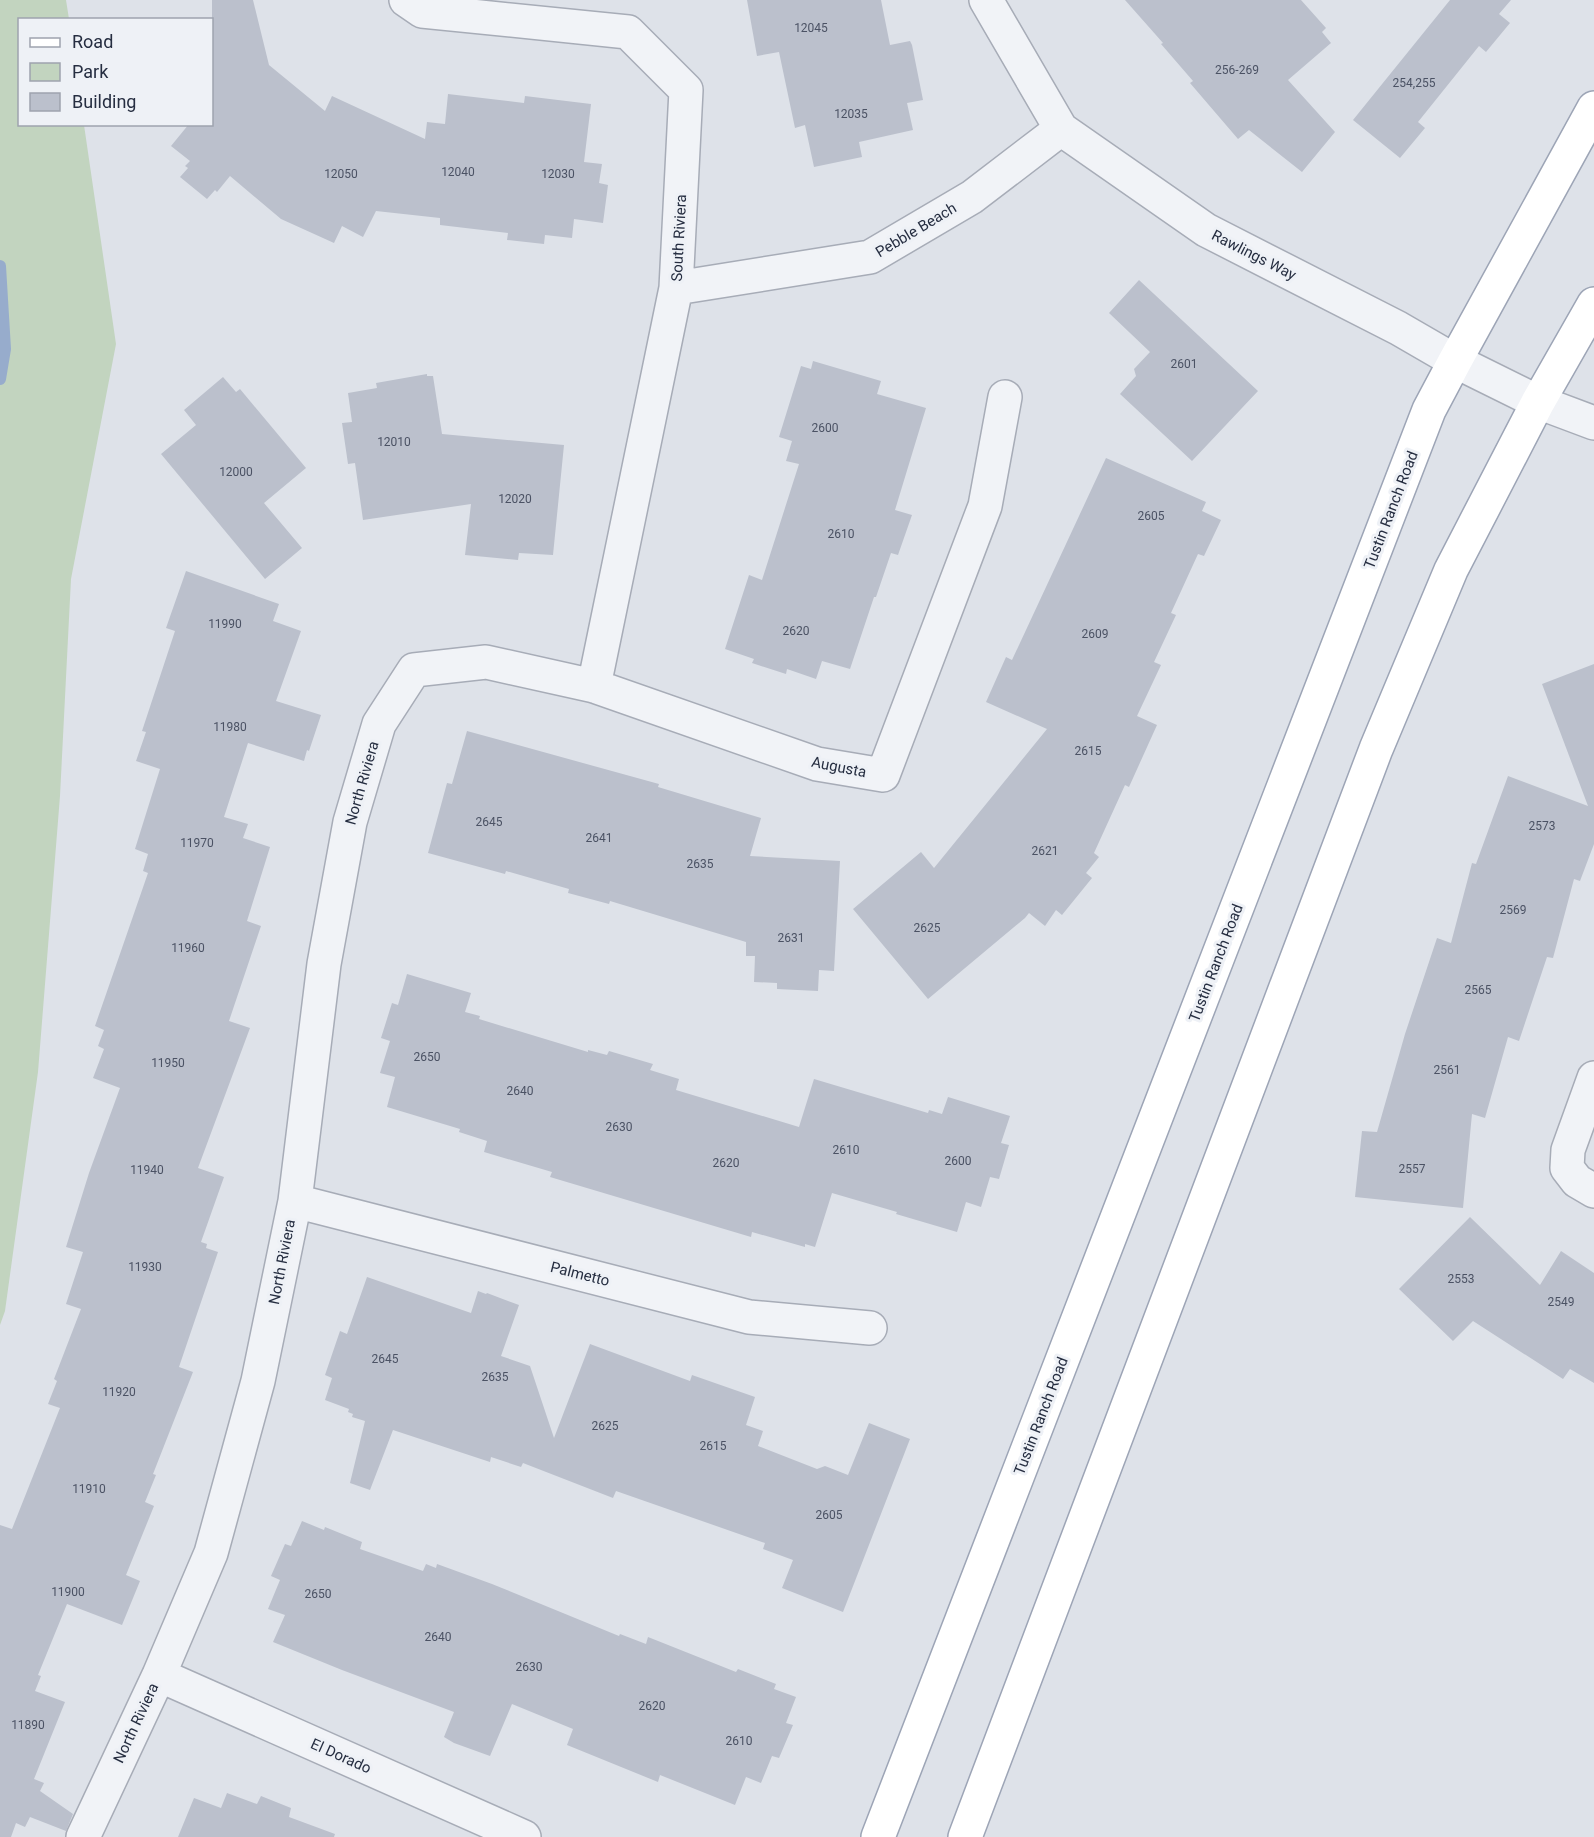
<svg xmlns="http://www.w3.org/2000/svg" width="1594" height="1837" font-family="Roboto,sans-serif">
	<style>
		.green { fill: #c2d4bf }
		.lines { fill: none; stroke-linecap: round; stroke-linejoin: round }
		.stream { stroke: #97accc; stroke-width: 12 }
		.building { fill: #bbc0cc }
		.minor-casing { stroke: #a7acb7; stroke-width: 36 }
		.primary-casing { stroke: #9da5b6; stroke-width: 36 }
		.minor { stroke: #f1f3f7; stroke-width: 33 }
		.primary { stroke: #fff; stroke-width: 33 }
		.labels { text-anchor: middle; stroke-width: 6; stroke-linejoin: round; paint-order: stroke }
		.number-label { font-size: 12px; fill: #4b5264 }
		.street-label { font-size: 15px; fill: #262e41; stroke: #eef1f6 }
	</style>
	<rect width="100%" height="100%" fill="#dee2e9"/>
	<!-- green -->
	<path class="green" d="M 0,0 L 66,0 L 69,19 L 20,20 L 20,124 L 84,125 L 116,344 L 71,579 L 60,796 L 38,1072 L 5,1311 L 0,1325 Z"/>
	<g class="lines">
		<!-- stream -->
		<path class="stream" d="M 0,266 L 5,349 L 0,379"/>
	</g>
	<!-- building -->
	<path class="building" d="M 212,0 L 253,0 L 269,65 L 325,111 L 332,96 L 425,139 L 427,122 L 445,124 L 448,94 L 524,103 L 525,96 L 591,104 L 584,162 L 602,164 L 599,183 L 608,185 L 603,223 L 574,219 L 572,238 L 545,235 L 544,244 L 507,240 L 508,233 L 440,225 L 440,218 L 376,211 L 363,237 L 342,226 L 334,243 L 281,219 L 230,176 L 217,192 L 215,190 L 207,199 L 180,177 L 188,168 L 185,166 L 190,161 L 171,146 L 189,124 L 212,124 Z
		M 747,0 L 881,0 L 890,45 L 910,41 L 912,45 L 923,100 L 907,103 L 913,130 L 859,142 L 862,157 L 814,167 L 805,125 L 795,128 L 779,52 L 757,56 Z
		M 1125,0 L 1301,0 L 1326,28 L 1322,32 L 1331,43 L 1288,80 L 1335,132 L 1302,172 L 1249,130 L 1238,139 L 1190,83 L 1193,81 L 1161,44 L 1163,43 Z
		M 1450,0 L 1511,0 L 1499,14 L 1510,23 L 1486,52 L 1479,46 L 1418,122 L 1425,128 L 1400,158 L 1353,120 Z
		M 1139,280 L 1258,391 L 1192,461 L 1120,394 L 1136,376 L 1134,369 L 1150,352 L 1109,313 Z
		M 813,361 L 881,381 L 877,394 L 926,408 L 895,510 L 912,515 L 898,555 L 891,553 L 876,597 L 874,597 L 850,669 L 822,661 L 816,679 L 787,669 L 786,674 L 752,663 L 754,659 L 725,649 L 749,575 L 762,580 L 799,464 L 786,461 L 792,441 L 779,437 L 801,366 L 811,369 Z
		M 427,374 L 427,376 L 433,376 L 442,434 L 564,445 L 553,555 L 519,553 L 518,560 L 465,555 L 471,504 L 363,520 L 355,463 L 348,464 L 342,423 L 352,422 L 348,393 L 377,388 L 376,383 Z
		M 223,377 L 236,392 L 240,389 L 306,468 L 264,503 L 302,548 L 265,579 L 161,454 L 196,425 L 184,410 Z
		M 1106,458 L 1206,502 L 1202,511 L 1221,520 L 1204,556 L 1198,554 L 1171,613 L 1176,615 L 1154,662 L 1161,665 L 1137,716 L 1157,725 L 1129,787 L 1125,785 L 1094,853 L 1099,857 L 1086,873 L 1092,878 L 1062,915 L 1056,910 L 1045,926 L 1029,913 L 1025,918 L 928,999 L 853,909 L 921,852 L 934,868 L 1047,729 L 986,702 L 1006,657 L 1012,660 Z
		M 186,571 L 279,604 L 273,621 L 301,631 L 276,701 L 321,715 L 309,751 L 307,750 L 304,761 L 248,743 L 224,817 L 248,824 L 243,838 L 270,847 L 247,921 L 261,926 L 229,1021 L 250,1028 L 198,1168 L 224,1177 L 201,1242 L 207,1244 L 206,1248 L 218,1252 L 179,1367 L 193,1372 L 153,1474 L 156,1475 L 145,1502 L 154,1506 L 126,1575 L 140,1581 L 122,1625 L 67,1604 L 38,1675 L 41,1676 L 35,1691 L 65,1702 L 34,1779 L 44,1783 L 40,1791 L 73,1814 L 66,1831 L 30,1817 L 25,1827 L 16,1823 L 11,1837 L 0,1837 L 0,1525 L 12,1529 L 60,1408 L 48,1404 L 57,1381 L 54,1379 L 81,1309 L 66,1304 L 83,1252 L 66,1247 L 89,1173 L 120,1088 L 93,1078 L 104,1049 L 98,1046 L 104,1030 L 95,1026 L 148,873 L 143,871 L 148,854 L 135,849 L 160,769 L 136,761 L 146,732 L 142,731 L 175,631 L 166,628 Z
		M 1594,664 L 1594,844 L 1580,881 L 1574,879 L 1553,958 L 1547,957 L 1519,1041 L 1508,1037 L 1485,1118 L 1472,1114 L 1463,1208 L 1355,1197 L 1362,1131 L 1377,1132 L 1405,1034 L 1437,938 L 1451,943 L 1472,863 L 1476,864 L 1508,776 L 1588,806 L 1542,684 Z
		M 467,731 L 659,784 L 658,787 L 761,818 L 750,856 L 840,861 L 834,971 L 819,970 L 818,991 L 777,989 L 777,983 L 754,982 L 755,956 L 746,956 L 746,942 L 610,901 L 609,904 L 568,893 L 569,889 L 506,871 L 505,874 L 428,853 L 447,783 L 452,784 Z
		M 407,974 L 471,993 L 465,1012 L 480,1016 L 479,1019 L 588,1052 L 588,1050 L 607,1055 L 609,1051 L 653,1064 L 650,1070 L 679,1079 L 676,1090 L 799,1127 L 814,1079 L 928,1113 L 929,1110 L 942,1114 L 948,1097 L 1010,1116 L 1001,1143 L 1009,1145 L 999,1179 L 990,1177 L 981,1207 L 966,1202 L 957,1232 L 896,1214 L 897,1212 L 832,1193 L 815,1247 L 805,1244 L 805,1247 L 752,1232 L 751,1237 L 550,1177 L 552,1172 L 484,1152 L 487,1141 L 459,1132 L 460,1129 L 387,1107 L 395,1077 L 380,1073 L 390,1041 L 381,1038 L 392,1003 L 398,1005 Z
		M 1470,1217 L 1540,1285 L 1561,1251 L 1594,1273 L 1594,1383 L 1570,1369 L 1563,1379 L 1473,1321 L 1453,1341 L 1399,1289 Z
		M 367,1277 L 471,1313 L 478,1291 L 486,1294 L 487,1293 L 519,1305 L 501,1356 L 530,1366 L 554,1438 L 590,1344 L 690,1381 L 692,1375 L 755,1397 L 746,1425 L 763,1431 L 758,1446 L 817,1469 L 825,1466 L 848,1475 L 869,1423 L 910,1439 L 843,1612 L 782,1588 L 793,1560 L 763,1549 L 765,1543 L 616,1491 L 613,1498 L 523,1463 L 521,1467 L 491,1457 L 490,1462 L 393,1430 L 370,1490 L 350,1483 L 365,1421 L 352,1417 L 353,1414 L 348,1412 L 349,1409 L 325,1400 L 332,1378 L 325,1375 L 340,1331 L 347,1334 Z
		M 302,1521 L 324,1530 L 325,1527 L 362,1542 L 360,1549 L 423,1571 L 426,1564 L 436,1568 L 437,1564 L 492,1584 L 619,1636 L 620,1634 L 646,1644 L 648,1637 L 736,1672 L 738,1669 L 776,1684 L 774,1689 L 796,1697 L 786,1723 L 793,1725 L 779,1758 L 772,1756 L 761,1783 L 746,1777 L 735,1805 L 660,1775 L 658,1782 L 567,1745 L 573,1729 L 512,1704 L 490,1756 L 454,1743 L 444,1737 L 454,1712 L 342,1670 L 273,1642 L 285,1615 L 268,1609 L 280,1580 L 271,1576 L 285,1544 L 291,1546 Z
		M 227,1793 L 257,1804 L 261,1796 L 291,1808 L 289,1817 L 335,1834 L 334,1837 L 178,1837 L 194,1798 L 221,1808 Z"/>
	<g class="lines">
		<defs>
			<path id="minor" d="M 406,0 L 422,11 L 628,32 L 686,90 L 676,288 L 594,686
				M 986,0 L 1061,129 L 1206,230 L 1398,328 L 1455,361 L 1538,402 L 1594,423
				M 676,288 L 870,257 L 972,197 L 1061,129
				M 1594,1078 L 1568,1150 L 1567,1168 L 1577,1181 L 1594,1191
				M 295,1201 L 749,1317 L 870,1328
				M 159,1675 L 524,1837
				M 83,1837 L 159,1675 L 211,1553 L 258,1381 L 295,1201 L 324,964 L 350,822 L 379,724 L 414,670 L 486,662 L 594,686 L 817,764 L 883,775 L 985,506 L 1005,397"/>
			<path id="primary" d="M 878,1837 L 1429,410 L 1455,361 L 1594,108
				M 965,1837 L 1376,749 L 1451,570 L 1538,402 L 1594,304"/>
		</defs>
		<!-- minor casing -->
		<use href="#minor" class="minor-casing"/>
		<!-- primary casing -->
		<use href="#primary" class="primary-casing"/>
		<!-- minor -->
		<use href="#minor" class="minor"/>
		<!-- primary -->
		<use href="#primary" class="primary"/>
	</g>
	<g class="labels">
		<!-- number labels -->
		<g class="number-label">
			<text x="811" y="32">12045</text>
			<text x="1237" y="74">256-269</text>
			<text x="1414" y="87">254,255</text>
			<text x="851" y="118">12035</text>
			<text x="458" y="176">12040</text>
			<text x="341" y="178">12050</text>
			<text x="558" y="178">12030</text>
			<text x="1184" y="368">2601</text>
			<text x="825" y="432">2600</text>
			<text x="394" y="446">12010</text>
			<text x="236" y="476">12000</text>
			<text x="515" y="503">12020</text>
			<text x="1151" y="520">2605</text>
			<text x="841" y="538">2610</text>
			<text x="225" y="628">11990</text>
			<text x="796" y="635">2620</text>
			<text x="1095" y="638">2609</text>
			<text x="230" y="731">11980</text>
			<text x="1088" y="755">2615</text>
			<text x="489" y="826">2645</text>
			<text x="1542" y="830">2573</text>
			<text x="599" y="842">2641</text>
			<text x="197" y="847">11970</text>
			<text x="1045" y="855">2621</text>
			<text x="700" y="868">2635</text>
			<text x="1513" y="914">2569</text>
			<text x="927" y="932">2625</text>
			<text x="791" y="942">2631</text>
			<text x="188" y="952">11960</text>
			<text x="1478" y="994">2565</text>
			<text x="427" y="1061">2650</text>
			<text x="168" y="1067">11950</text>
			<text x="1447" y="1074">2561</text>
			<text x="520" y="1095">2640</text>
			<text x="619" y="1131">2630</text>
			<text x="846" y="1154">2610</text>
			<text x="958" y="1165">2600</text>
			<text x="726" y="1167">2620</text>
			<text x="1412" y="1173">2557</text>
			<text x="147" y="1174">11940</text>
			<text x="145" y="1271">11930</text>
			<text x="1461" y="1283">2553</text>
			<text x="1561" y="1306">2549</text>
			<text x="385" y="1363">2645</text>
			<text x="495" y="1381">2635</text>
			<text x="119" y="1396">11920</text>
			<text x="605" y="1430">2625</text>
			<text x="713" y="1450">2615</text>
			<text x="89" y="1493">11910</text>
			<text x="829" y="1519">2605</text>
			<text x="68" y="1596">11900</text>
			<text x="318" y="1598">2650</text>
			<text x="438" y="1641">2640</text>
			<text x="529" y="1671">2630</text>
			<text x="652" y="1710">2620</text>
			<text x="28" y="1729">11890</text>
			<text x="739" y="1745">2610</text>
		</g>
		<!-- street labels -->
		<g class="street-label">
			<text transform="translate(916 230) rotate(-31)" y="5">Pebble Beach</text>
			<text transform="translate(679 238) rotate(-87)" y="5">South Riviera</text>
			<text transform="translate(1254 255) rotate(27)" y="5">Rawlings Way</text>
			<text transform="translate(1391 510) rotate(-69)" y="5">Tustin Ranch Road</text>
			<text transform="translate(839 767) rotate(11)" y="5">Augusta</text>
			<text transform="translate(362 783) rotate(-74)" y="5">North Riviera</text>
			<text transform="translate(1216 963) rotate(-69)" y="5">Tustin Ranch Road</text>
			<text transform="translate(282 1262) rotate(-79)" y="5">North Riviera</text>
			<text transform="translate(580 1274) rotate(14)" y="5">Palmetto</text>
			<text transform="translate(1041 1416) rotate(-69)" y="5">Tustin Ranch Road</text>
			<text transform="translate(136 1723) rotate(-65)" y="5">North Riviera</text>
			<text transform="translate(341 1756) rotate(24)" y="5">El Dorado</text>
		</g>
	</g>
	<!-- legend -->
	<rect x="18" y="18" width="195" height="108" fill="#eef1f6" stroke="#9ea3ae" stroke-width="1.5"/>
	<rect x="30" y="38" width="30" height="9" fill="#ffffff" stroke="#9ea3ae" stroke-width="1.5"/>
	<text x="72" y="48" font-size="18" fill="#262e41">Road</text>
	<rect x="30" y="63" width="30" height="18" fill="#c2d4bf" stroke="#9ea3ae" stroke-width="1.5"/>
	<text x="72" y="78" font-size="18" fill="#262e41">Park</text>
	<rect x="30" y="93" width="30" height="18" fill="#bbc0cc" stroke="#9ea3ae" stroke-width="1.5"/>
	<text x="72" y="108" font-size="18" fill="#262e41">Building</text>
</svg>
